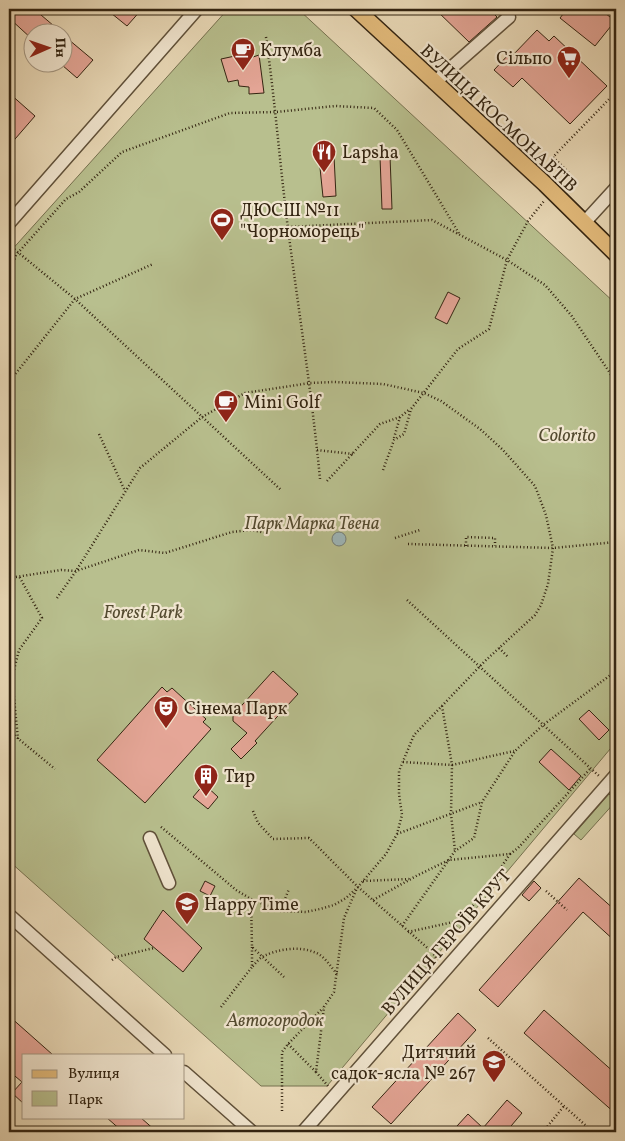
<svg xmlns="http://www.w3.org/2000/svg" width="625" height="1141" font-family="Vollkorn,serif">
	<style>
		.green { fill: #b8bf8e; stroke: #767250 }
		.water { fill: #9db7ba; stroke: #737c76 }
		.building { fill: #e5a697; stroke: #332411 }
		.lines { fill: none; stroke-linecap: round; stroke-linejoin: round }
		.minor-casing { stroke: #60513a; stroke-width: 15 }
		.major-casing { stroke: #332411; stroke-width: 18 }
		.path { stroke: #332411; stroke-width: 2.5; stroke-dasharray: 1 2.5; stroke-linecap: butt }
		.minor { stroke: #f1e6d0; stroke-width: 12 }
		.major { stroke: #e4bc7c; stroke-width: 15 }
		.labels { text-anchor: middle; stroke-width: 4.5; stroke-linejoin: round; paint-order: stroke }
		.poi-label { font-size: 18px; fill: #332411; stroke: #f1e6d0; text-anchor: start }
		.street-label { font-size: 18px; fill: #332411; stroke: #f1e6d0 }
		.park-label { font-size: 18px; font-style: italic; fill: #544b30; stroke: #f1e6d0 }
	</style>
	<rect width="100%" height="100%" fill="#e9d9b7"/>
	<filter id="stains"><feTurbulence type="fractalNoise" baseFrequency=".004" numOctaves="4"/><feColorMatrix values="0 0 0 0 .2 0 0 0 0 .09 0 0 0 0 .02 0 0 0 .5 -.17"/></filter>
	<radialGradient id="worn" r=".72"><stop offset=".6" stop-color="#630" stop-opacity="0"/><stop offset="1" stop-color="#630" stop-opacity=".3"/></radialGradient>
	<!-- green -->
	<path class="green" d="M 228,9 L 298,9 L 616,304 L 616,742 L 327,1086 L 261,1086 L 9,861 L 9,253 Z
		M 609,794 L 616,801 L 581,840 L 574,834 Z"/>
	<!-- water -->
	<path class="water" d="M332 539a7 7 0 1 1 14 0a7 7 0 1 1-14 0Z"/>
	<!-- building -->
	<path class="building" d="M 9,9 L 34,9 L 61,32 L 32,32 L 32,39 L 9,18 Z
		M 106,9 L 142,9 L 127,26 Z
		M 435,9 L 489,9 L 497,17 L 469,42 Z
		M 567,9 L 600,9 L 615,21 L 595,46 L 560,18 Z
		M 537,30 L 549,41 L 554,36 L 607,86 L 570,124 L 522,78 L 513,87 L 494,70 L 509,54 L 512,56 Z
		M 62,34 L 93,60 L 77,78 L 62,65 Z
		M 259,55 L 264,93 L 249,94 L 249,87 L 239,86 L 238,80 L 228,82 L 221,59 L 235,56 L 238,62 Z
		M 9,93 L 35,116 L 9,146 Z
		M 334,156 L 336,196 L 323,197 L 319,158 Z
		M 390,156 L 392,209 L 382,209 L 380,157 Z
		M 448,292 L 460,298 L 447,324 L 435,318 Z
		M 273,671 L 298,694 L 255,741 L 257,743 L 241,759 L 231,749 L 247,733 L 233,721 L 233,715 Z
		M 162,687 L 167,692 L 172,688 L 206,719 L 203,722 L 211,729 L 145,803 L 97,760 Z
		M 589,710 L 609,730 L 599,740 L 579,719 Z
		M 551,749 L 581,776 L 569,790 L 539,762 Z
		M 204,784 L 218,797 L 208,809 L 193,797 Z
		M 579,878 L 616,911 L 616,942 L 583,912 L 498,1007 L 479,990 Z
		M 205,881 L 215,886 L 210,896 L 200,891 Z
		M 534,881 L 541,888 L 529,901 L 522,895 Z
		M 163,910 L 202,948 L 183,972 L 144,939 Z
		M 544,1010 L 616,1074 L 616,1114 L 524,1033 Z
		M 458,1013 L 476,1030 L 391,1124 L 372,1107 Z
		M 9,1016 L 53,1055 L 24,1055 L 24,1104 L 12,1093 L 22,1082 L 9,1071 Z
		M 507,1100 L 522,1113 L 506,1132 L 463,1132 L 457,1126 L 468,1114 L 483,1128 Z
		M 106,1117 L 140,1117 L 157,1132 L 123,1132 Z"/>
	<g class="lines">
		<defs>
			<path id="minor" d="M 434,83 L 509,17
				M 9,223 L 197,9
				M 584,223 L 616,188
				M 150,838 L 169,883
				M 9,915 L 165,1055
				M 184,1072 L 252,1132
				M 303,1132 L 616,775"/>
			<path id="major" d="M 356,9 L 545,184 L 616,254"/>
		</defs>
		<!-- minor casing -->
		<use href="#minor" class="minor-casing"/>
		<!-- major casing -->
		<use href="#major" class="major-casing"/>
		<!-- path -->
		<path class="path" d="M 266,37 C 275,101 280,165 288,229 C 299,313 312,395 320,479
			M 562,183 L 570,174 L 553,157 L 616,92
			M 288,227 L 432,220 L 507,260 L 545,285 L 571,315 L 616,382
			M 9,245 L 75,299 L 281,490
			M 9,276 L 16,255 L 66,199 L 79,192 L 122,152 L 230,113 L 276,112 L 335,106 L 374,108 L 397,130 L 460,235
			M 9,382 L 75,299 L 153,264
			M 99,434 L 125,491
			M 394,438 L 400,417 L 410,409
			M 317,450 L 353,454
			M 383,470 L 394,440 L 404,434 L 411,409 L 458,349 L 489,329 L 507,260 L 528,221 L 544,201
			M 327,481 L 380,424 L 400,417
			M 395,538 L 420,530
			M 408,544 L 553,548 L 616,542
			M 466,546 L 466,537 L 495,538 L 495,546
			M 9,578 L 61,570 L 76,571 L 139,550 L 165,553 L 232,532 L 251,530 L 267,533
			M 57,598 L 76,571 L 140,468 L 202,417 L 245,393 L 310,383 L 334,382 L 383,384 L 424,393 L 441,401 L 480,429 L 503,450 L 535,486 L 546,515 L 553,548 L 548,584 L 541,605 L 535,615 L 485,661 L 414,735 L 399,771 L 399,794 L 402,815 L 397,834 L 386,854 L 358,887 L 346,898 L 334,905 L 320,909 L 306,912 L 280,911 L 251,899 L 236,890 L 160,826
			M 407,600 L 599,776
			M 499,648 L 508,657
			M 442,706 L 452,765 L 451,814 L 455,851
			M 9,731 L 55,769
			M 18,739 L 12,678 L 19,650 L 42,618 L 19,576
			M 403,762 L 452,765 L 514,751
			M 253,811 L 258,823 L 273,839 L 309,838 L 358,887 L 431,951 L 438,960
			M 397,834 L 482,802
			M 510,854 L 518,848 L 590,769
			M 363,881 L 409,879
			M 546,891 L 567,910
			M 251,899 L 252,947 L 284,977
			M 373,900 L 418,875 L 449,860 L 510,854 L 494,878 L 462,920
			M 280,911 L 289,889
			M 402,926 L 455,851 L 474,838 L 482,802 L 515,751 L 543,725 L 616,671
			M 408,932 L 462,920 L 431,951
			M 252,947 L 252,967 C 256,963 259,958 264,956 C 278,949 299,946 314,952 C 324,955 331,967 337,974
			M 112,960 L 116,957 L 154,948
			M 221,1007 L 252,967
			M 488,1038 L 593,1132
			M 288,1044 L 316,1072 L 324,1007 L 334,992 L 344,918 L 357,888
			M 316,1072 L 328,1086
			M 282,1111 L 282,1052 L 288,1044 L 323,1008
			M 543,1132 L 564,1106"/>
		<!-- minor -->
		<use href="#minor" class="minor"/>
		<!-- major -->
		<use href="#major" class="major"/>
	</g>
	<!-- icons -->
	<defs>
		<symbol id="cafe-pin" viewBox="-11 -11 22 30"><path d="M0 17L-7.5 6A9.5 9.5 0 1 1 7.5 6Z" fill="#8f2418" stroke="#f1e6d0"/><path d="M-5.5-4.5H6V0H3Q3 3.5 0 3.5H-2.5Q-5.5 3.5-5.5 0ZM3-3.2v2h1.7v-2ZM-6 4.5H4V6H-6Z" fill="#fff"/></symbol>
		<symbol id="supermarket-pin" viewBox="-11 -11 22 30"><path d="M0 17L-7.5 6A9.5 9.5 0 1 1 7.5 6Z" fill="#8f2418" stroke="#f1e6d0"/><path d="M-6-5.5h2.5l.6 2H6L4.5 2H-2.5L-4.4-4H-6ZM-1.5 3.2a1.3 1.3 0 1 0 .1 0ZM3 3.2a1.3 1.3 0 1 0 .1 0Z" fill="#fff"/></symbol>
		<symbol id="restaurant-pin" viewBox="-11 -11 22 30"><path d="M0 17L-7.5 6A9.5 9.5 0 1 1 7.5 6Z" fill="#8f2418" stroke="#f1e6d0"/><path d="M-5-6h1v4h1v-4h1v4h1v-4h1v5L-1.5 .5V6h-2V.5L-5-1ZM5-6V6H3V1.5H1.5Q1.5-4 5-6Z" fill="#fff"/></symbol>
		<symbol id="stadium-pin" viewBox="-11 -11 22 30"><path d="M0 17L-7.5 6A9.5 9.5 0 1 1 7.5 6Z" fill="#8f2418" stroke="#f1e6d0"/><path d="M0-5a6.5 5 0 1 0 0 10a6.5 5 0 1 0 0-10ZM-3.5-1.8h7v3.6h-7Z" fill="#fff"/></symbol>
		<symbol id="theatre-pin" viewBox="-11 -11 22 30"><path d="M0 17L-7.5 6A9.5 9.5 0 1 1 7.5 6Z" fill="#8f2418" stroke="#f1e6d0"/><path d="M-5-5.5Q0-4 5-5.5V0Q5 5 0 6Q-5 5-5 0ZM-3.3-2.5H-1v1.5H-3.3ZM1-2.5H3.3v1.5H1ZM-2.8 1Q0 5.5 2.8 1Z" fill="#fff"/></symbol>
		<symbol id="building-pin" viewBox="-11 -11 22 30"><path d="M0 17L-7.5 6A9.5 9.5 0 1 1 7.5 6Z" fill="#8f2418" stroke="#f1e6d0"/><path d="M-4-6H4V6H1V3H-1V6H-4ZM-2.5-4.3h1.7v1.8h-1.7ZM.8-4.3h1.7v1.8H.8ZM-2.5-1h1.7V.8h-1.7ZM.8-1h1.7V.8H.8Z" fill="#fff"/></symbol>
		<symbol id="school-pin" viewBox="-11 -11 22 30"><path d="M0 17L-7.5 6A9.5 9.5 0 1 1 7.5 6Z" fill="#8f2418" stroke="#f1e6d0"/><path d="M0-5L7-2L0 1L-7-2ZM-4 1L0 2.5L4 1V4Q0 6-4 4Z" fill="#fff"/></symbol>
	</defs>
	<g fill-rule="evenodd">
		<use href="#cafe-pin" x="229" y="36" width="28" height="38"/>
		<use href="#supermarket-pin" x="555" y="44" width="28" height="38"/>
		<use href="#restaurant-pin" x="310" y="138" width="28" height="38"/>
		<use href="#stadium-pin" x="208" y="206" width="28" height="38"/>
		<use href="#cafe-pin" x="212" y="388" width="28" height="38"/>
		<use href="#theatre-pin" x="152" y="694" width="28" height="38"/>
		<use href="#building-pin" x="192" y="762" width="28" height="38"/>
		<use href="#school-pin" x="173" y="890" width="28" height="38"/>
		<use href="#school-pin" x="480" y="1048" width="28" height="38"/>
	</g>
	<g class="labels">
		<!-- poi labels -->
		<g class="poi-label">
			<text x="260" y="56">Клумба</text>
			<text x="552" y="64" text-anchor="end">Сільпо</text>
			<text x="342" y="158">Lapsha</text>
			<text x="240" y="216">ДЮСШ №11<tspan x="240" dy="21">"Чорноморець"</tspan></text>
			<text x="244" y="408">Mini Golf</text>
			<text x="184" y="714">Сінема Парк</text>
			<text x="224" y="782">Тир</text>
			<text x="204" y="910">Happy Time</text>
			<text x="476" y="1058" text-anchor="end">Дитячий<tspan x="476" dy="21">садок-ясла № 267</tspan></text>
		</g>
		<!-- street labels -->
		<g class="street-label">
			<text transform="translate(499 118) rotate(43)" y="6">ВУЛИЦЯ КОСМОНАВТІВ</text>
			<text transform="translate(446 942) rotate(-49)" y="6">ВУЛИЦЯ ГЕРОЇВ КРУТ</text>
		</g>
		<!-- park labels -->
		<g class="park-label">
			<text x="567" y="441">Colorito</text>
			<text x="312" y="529">Парк Марка Твена</text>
			<text x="143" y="618">Forest Park</text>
			<text x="275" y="1026">Автогородок</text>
		</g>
	</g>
	<!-- margin -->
	<rect width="625" height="1141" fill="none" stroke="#e9d9b7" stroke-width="30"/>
	<rect x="10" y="10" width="605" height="1121" fill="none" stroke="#332411" stroke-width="2.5"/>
	<rect x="15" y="15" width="595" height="1111" fill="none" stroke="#332411"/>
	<!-- legend -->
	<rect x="22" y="1054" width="162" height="65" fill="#f1e6d0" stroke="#a59884"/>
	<rect x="32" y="1070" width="25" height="8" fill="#e4bc7c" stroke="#a59884"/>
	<text x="68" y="1078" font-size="15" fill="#332411">Вулиця</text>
	<rect x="32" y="1091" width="25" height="15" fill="#b8bf8e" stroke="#a59884"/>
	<text x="68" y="1104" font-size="15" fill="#332411">Парк</text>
	<!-- north arrow -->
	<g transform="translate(48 48) rotate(88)"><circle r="24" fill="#f1e6d0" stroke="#a59884"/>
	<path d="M0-4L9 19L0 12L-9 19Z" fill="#8f2418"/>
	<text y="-8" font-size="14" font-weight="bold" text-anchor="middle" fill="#332411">Пн</text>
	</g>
	<rect width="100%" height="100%" filter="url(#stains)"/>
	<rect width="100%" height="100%" fill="url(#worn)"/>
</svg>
